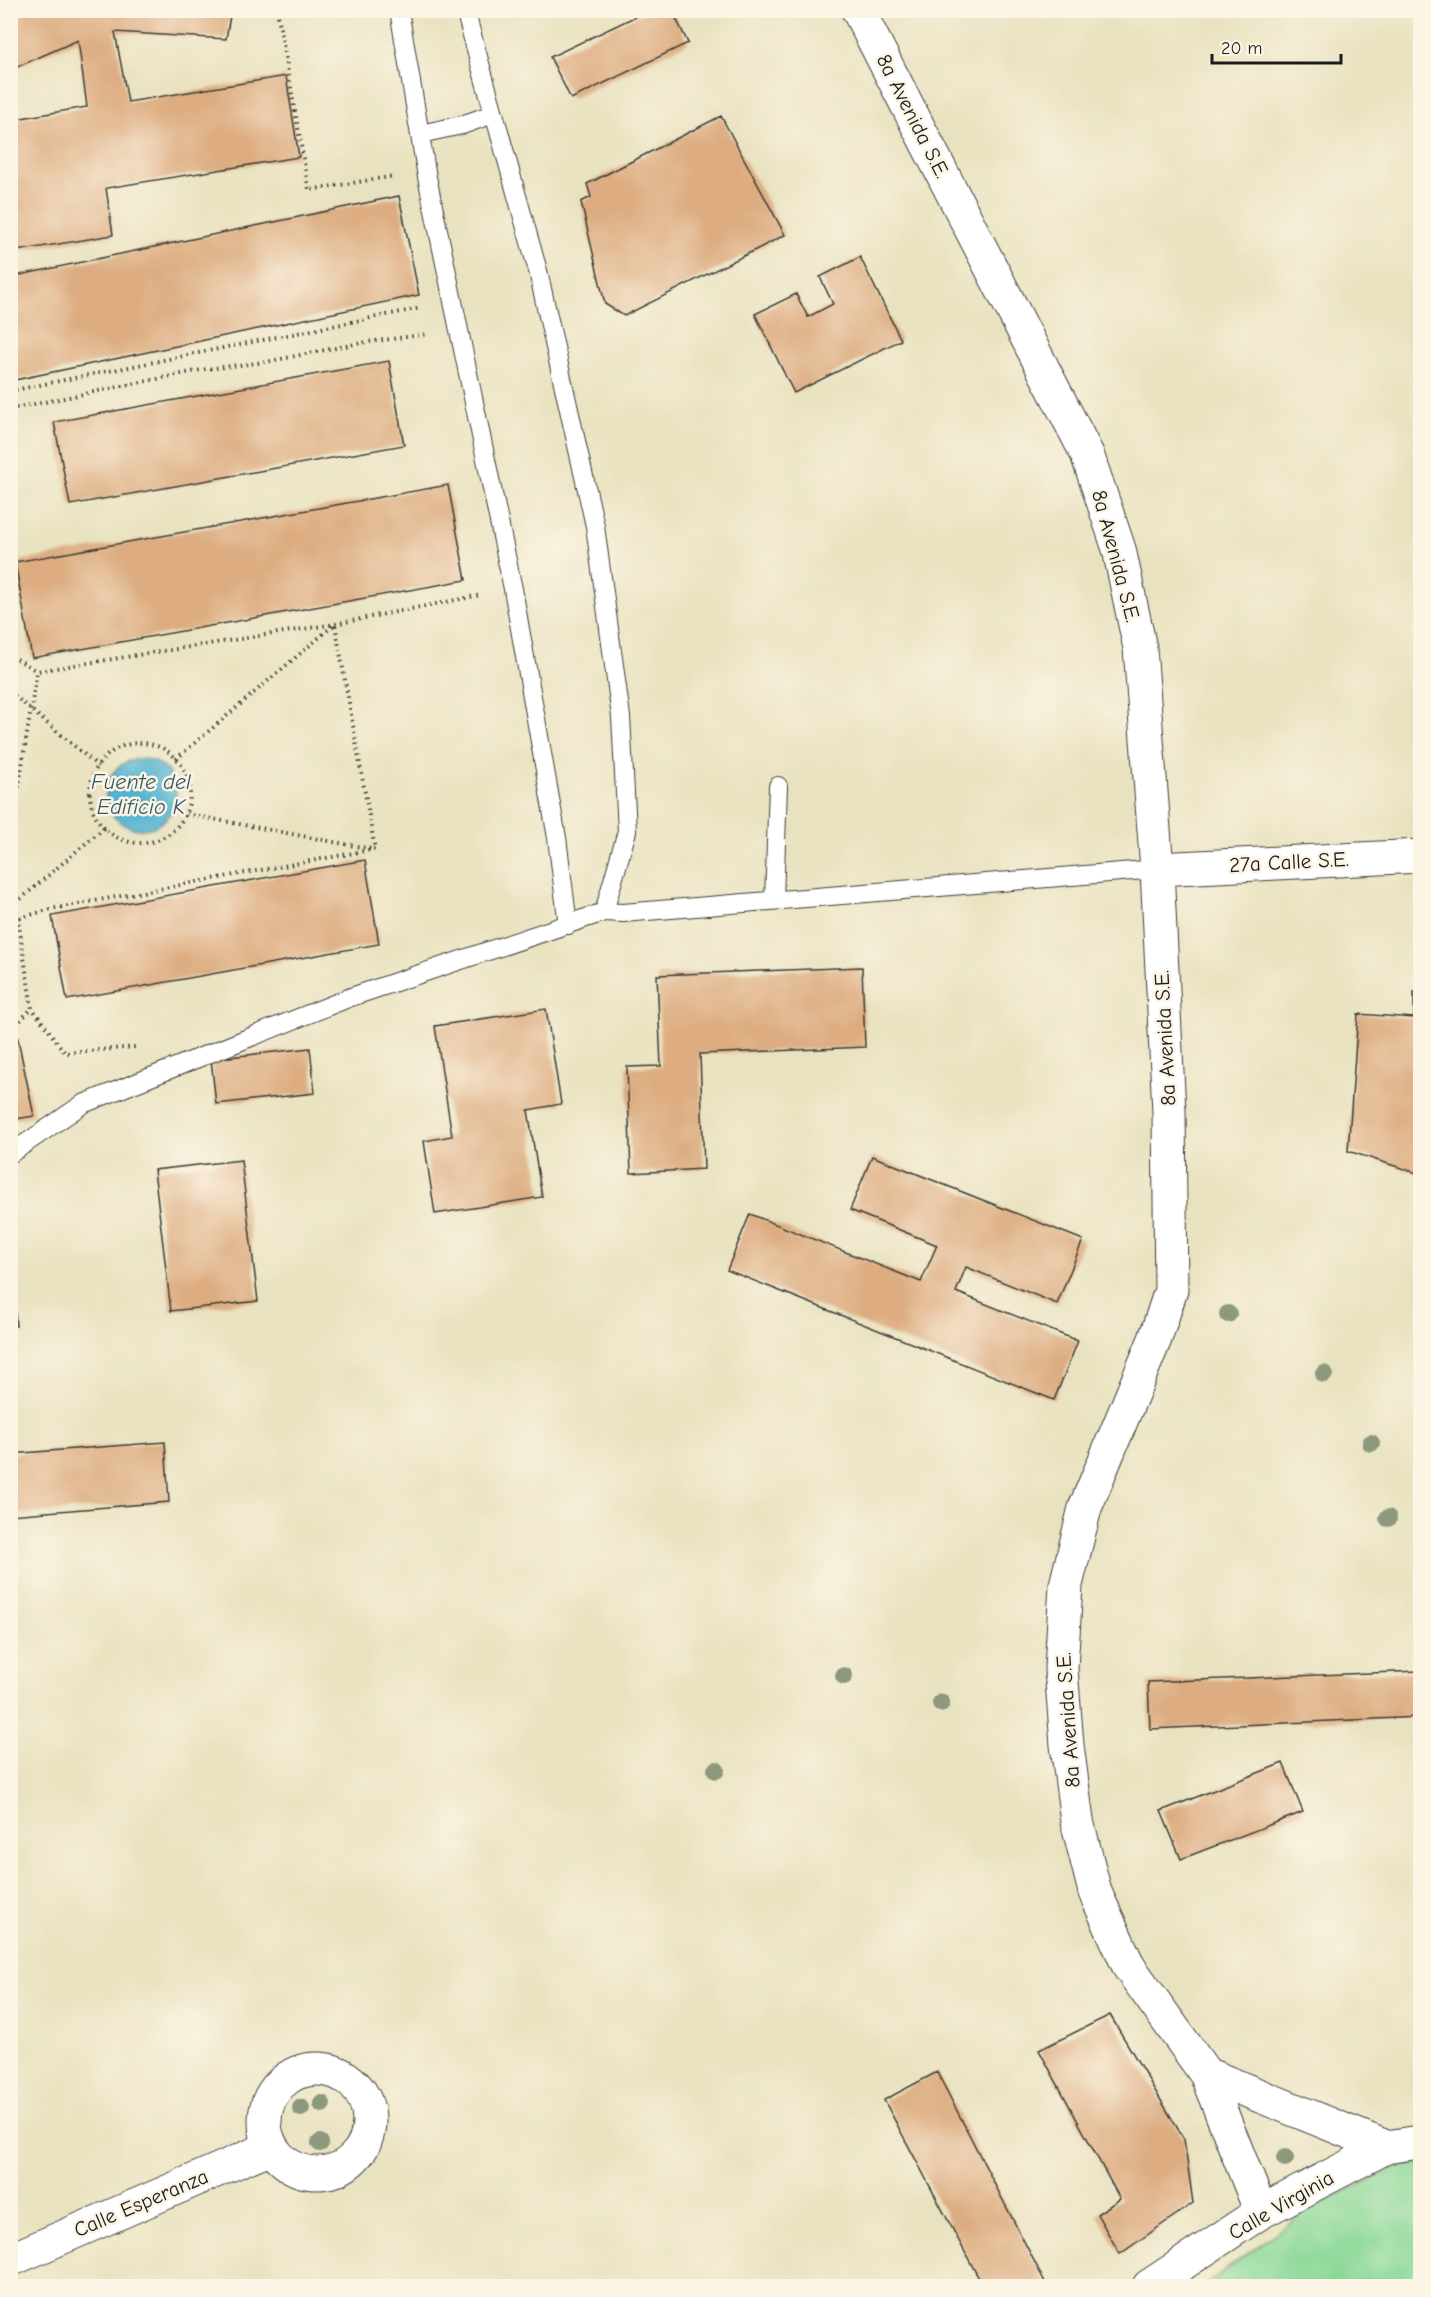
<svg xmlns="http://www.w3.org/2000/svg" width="1431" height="2297" font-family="'Comic Neue',sans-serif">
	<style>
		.green { fill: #89d898; stroke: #527a5a; stroke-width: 1.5 }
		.water { fill: #51b3d0; stroke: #366876; stroke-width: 1.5 }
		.building { fill: #ddad81 }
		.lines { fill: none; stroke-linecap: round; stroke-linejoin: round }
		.service-casing { stroke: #3b3a35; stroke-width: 20 }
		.minor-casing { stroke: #3b3a35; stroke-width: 35 }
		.path { stroke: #3b3a35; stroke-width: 4; stroke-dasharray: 1.5 4.5; stroke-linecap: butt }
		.service { stroke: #fff; stroke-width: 18 }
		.minor { stroke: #fff; stroke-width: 33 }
		.tree { fill: #8d997d }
		.labels { text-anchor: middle; stroke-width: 5; stroke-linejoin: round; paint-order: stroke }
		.street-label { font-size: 21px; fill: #1c1c1c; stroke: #fcf5e5 }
		.water-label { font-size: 22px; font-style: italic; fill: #315864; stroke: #fcf5e5 }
	</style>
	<rect width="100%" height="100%" fill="#fcf5e5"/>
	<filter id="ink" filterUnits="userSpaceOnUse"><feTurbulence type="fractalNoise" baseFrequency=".0167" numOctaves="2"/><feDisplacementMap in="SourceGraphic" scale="12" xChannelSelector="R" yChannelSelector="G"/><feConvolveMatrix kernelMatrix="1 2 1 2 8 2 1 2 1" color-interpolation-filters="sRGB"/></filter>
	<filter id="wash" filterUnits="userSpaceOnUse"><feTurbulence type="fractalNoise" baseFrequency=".008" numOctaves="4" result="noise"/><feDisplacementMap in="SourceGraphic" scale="24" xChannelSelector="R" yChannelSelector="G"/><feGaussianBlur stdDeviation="1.35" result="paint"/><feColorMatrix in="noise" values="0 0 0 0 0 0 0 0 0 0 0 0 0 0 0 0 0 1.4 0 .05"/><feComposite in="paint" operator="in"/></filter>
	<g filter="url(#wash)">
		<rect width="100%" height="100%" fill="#e9e2c0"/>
		<!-- green -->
		<path class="green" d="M 1420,2163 L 1420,2286 L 1204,2286 L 1311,2207 L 1401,2166 Z"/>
		<!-- water -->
		<path class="water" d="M106 794a35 35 0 1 1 70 0a35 35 0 1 1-70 0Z"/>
		<g id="blocks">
			<!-- building -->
			<path class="building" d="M 10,10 L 231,10 L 226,39 L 115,32 L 128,102 L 286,76 L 299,157 L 106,188 L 113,235 L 17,251 L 10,213 L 10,120 L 87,107 L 78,40 L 10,70 Z
				M 649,10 L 672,10 L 688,43 L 571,99 L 550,57 Z
				M 721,116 L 785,235 L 624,316 L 605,304 L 581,202 L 591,197 L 587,184 Z
				M 399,196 L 419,295 L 10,381 L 10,277 Z
				M 860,257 L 901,340 L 794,393 L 755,314 L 796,294 L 808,317 L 833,304 L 820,277 Z
				M 389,361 L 404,445 L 70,505 L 54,422 Z
				M 448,485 L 466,580 L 32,658 L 15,562 Z
				M 365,860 L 379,944 L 67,1000 L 52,916 Z
				M 862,967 L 865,1047 L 700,1054 L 704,1169 L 631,1173 L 627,1067 L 661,1066 L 657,975 Z
				M 1414,992 L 1420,992 L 1420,1174 L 1348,1151 L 1358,1014 L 1414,1018 Z
				M 10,1001 L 34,1116 L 10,1120 Z
				M 546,1009 L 561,1104 L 528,1110 L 542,1197 L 435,1214 L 424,1141 L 452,1136 L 435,1026 Z
				M 310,1048 L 315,1093 L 216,1104 L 211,1059 Z
				M 872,1156 L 1083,1240 L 1057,1304 L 966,1267 L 956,1292 L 1078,1341 L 1054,1400 L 727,1270 L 750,1214 L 921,1282 L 937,1245 L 850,1210 Z
				M 241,1160 L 258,1301 L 171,1311 L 154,1170 Z
				M 10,1208 L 16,1326 L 10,1326 Z
				M 165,1442 L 169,1502 L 10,1515 L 10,1454 Z
				M 1420,1671 L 1420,1717 L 1150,1729 L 1148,1682 Z
				M 1283,1763 L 1303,1812 L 1181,1859 L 1161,1811 Z
				M 1110,2015 L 1184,2139 L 1193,2203 L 1120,2254 L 1097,2214 L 1120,2199 L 1039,2050 Z
				M 937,2072 L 1047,2286 L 983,2286 L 884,2100 Z"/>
		</g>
	</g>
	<g filter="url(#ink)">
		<use href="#blocks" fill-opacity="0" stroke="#3b3a35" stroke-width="1.5"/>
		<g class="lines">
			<defs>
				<path id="service" d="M 399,10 L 427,177 L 513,589 L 557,838 L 568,925
					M 465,10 L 538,271 L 595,526 L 621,717 L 627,831 L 604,912
					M 420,134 L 462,125 L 493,114
					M 774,900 L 778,786
					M 10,1154 L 83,1104 L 351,997 L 604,912 L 623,913 L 1157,869"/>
				<path id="minor" d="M 858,10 L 1087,454 L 1119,549 L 1140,648 L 1157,869 L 1169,1112 L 1171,1290 L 1155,1339 L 1085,1508 L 1066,1585 L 1061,1669 L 1067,1745 L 1077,1821 L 1095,1892 L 1129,1967 L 1206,2074 L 1261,2212
					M 1157,869 L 1420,856
					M265 2121a52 52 0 1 1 104 0a52 52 0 1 1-104 0Z
					M 1206,2074 L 1386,2147
					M 10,2260 L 271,2147
					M 1149,2286 L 1261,2212 L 1386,2147 L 1420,2142"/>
			</defs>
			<!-- service casing -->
			<use href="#service" class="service-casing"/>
			<!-- minor casing -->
			<use href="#minor" class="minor-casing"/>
			<!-- path -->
			<path class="path" d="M 277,10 L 309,190 L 395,176
				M 10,391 L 421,308
				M 10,409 L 206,369 L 266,362 L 360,343 L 429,334
				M 10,650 L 12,656 L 37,671
				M 10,692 L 98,766
				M90 793a50 50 0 1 1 100 0a50 50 0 1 1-100 0Z
				M 176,759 L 335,624 L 375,849
				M 186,814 L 371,849
				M 10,841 L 37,671 L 335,624 L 481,595
				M 10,870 L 32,1008 L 65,1053 L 135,1047
				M 16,903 L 105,827
				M 20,918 L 51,909 L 375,849
				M 16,1025 L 32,1008"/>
			<!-- service -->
			<use href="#service" class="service"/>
			<!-- minor -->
			<use href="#minor" class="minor"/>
		</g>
		<!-- trees -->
		<g class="tree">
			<circle cx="1228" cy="1314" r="9"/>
			<circle cx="1324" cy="1374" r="9"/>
			<circle cx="1371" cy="1443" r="9"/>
			<circle cx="1388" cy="1518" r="9"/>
			<circle cx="844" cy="1676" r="9"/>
			<circle cx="941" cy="1703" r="9"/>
			<circle cx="716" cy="1770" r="9"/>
			<circle cx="322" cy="2104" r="9"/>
			<circle cx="301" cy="2108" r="9"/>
			<circle cx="320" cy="2143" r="9"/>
			<circle cx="1285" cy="2158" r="9"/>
		</g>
	</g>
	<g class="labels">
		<!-- street labels -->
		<g class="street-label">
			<text transform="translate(913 116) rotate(63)" y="7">8a Avenida S.E.</text>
			<text transform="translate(1116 556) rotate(75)" y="7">8a Avenida S.E.</text>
			<text transform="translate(1289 862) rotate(-3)" y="7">27a Calle S.E.</text>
			<text transform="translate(1165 1038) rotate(-93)" y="7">8a Avenida S.E.</text>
			<text transform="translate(1068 1720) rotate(-94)" y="7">8a Avenida S.E.</text>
			<text transform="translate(141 2203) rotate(-23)" y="7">Calle Esperanza</text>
			<text transform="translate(1281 2205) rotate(-30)" y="7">Calle Virginia</text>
		</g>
		<!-- water labels -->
		<g class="water-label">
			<text x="141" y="789">Fuente del<tspan x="141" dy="25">Edificio K</tspan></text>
		</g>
	</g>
	<!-- margin -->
	<rect width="1431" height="2297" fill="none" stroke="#fcf5e5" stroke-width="36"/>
	<!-- scale -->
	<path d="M1212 54v9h129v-9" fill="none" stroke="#1c1c1c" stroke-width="3"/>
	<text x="1221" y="54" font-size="18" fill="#1c1c1c" stroke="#fcf5e5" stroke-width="4.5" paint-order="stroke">20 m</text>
</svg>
